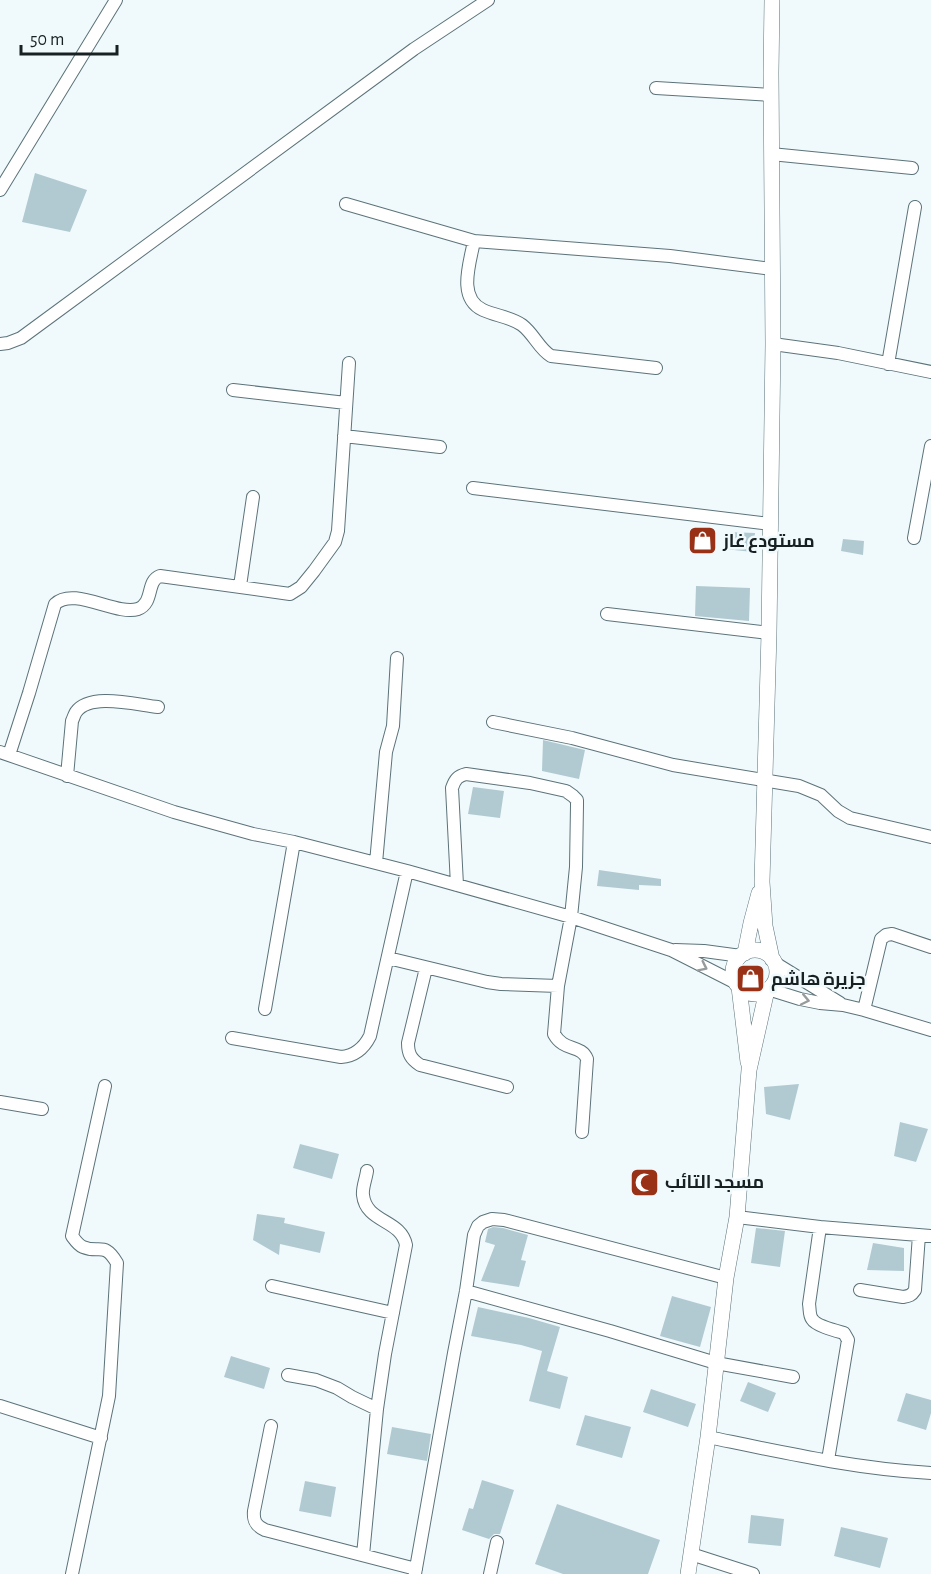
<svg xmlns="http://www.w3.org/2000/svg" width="931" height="1574" font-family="'Alegreya Sans',Cairo,sans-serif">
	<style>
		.building { fill: #b1cad1 }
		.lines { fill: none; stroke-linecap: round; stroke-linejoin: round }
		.minor-casing { stroke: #5c7379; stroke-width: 14 }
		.major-casing { stroke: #5c7379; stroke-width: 16 }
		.minor { stroke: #fff; stroke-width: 12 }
		.major { stroke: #fff; stroke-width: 15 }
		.oneway { stroke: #979b9c }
		.labels { text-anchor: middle; stroke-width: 5; stroke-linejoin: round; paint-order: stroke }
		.poi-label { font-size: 18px; font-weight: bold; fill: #172022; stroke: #f0fafd; text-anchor: start }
	</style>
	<rect width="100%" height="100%" fill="#f0fafd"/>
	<!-- building -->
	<path class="building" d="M 35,173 L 87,190 L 70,232 L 22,222 Z
		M 726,532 L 755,533 L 753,552 L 724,549 Z
		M 843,539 L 864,541 L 863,555 L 841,551 Z
		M 696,586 L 750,588 L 749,621 L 695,616 Z
		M 543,740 L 585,750 L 579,779 L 542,771 Z
		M 473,787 L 504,791 L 500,818 L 468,814 Z
		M 599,870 L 661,879 L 661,886 L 639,885 L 639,890 L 597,886 Z
		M 799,1084 L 790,1120 L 766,1114 L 764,1087 Z
		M 900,1122 L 928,1129 L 916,1162 L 894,1156 Z
		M 300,1144 L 339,1154 L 332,1179 L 293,1168 Z
		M 257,1214 L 285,1218 L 284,1223 L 325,1232 L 320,1253 L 280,1244 L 279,1255 L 253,1240 Z
		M 493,1227 L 503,1228 L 528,1235 L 521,1260 L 526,1261 L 519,1287 L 481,1281 L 495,1245 L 485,1242 L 488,1229 Z
		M 756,1228 L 785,1231 L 780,1267 L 751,1263 Z
		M 873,1243 L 904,1248 L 904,1271 L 867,1270 Z
		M 672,1296 L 711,1307 L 700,1347 L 660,1336 Z
		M 478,1307 L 529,1318 L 560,1327 L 547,1371 L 568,1377 L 560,1409 L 529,1401 L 542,1351 L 521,1345 L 471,1336 Z
		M 231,1356 L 270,1368 L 264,1389 L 224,1377 Z
		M 748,1382 L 776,1393 L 768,1412 L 740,1401 Z
		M 651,1389 L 696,1404 L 688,1427 L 643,1412 Z
		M 906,1393 L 931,1400 L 931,1413 L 926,1430 L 897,1421 Z
		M 585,1415 L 631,1427 L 622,1458 L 576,1445 Z
		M 392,1427 L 431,1434 L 427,1461 L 387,1454 Z
		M 482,1480 L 514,1490 L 500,1534 L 494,1534 L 489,1539 L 462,1530 L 469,1508 L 473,1509 Z
		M 305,1481 L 336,1487 L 331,1517 L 299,1511 Z
		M 557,1504 L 660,1540 L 648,1574 L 563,1574 L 535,1564 Z
		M 751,1515 L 784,1519 L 781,1546 L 748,1543 Z
		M 841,1527 L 888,1538 L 880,1568 L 834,1556 Z"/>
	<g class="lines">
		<defs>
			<path id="minor" d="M 656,88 L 771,95
				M 771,154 L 912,168
				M 0,190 L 116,0
				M 346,204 L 474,241 L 670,256 L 772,269
				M 474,241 C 470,263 457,298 483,310 C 496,316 511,317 522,325 C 534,334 539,349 551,356 L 656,368
				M 0,344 L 8,343 L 21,338 L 414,49 L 488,0
				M 773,344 L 838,353 L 931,372
				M 888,364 L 915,207
				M 233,390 L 346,403
				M 344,436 L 440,447
				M 473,488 L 770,524
				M 914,538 L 931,446
				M 240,586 L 253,497
				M 607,614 L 769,633
				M 493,722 L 572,738 L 673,765 L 799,786 L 821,795 L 838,811 L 850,818 L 931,837
				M 0,752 L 174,812 L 253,834 L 294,842 L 407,871 L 571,917 L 671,950 L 736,983
				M 9,755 L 29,693 L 55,604 C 74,586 116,616 138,609 C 154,603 146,581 160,576 L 290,594 L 301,587 L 314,571 L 335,542 L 338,531 L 349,363
				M 67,776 L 72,721 C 73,719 75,713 76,712 C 90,692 137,705 158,707
				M 376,863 L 386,752 L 393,726 L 397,658
				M 457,885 L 452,788 C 455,779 458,776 466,774 L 530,783 L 566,791 L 573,796 L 577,800 L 577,805 L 576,867 L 571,917 L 558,986 L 554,1034 C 564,1052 581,1044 587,1059 L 582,1132
				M 675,950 L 704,951 L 741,956
				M 388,958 L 487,982 L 501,984 L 558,986
				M 775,963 L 840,1003
				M 426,968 L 408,1043 C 408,1054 411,1059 420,1065 L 507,1087
				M 768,989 L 800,999 L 820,1003 L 843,1005 L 864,1010 L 931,1030
				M 265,1009 L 294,842
				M 864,1010 L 881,939 L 886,935 L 892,934 L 931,947
				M 232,1038 L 341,1057 C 354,1056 364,1048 370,1036 L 407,871
				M 0,1102 L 42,1109
				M 737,1217 L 820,1227 L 931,1236
				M 820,1227 L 809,1304 C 810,1309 809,1315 812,1319 C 816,1326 837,1331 844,1333 L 848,1340 L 828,1460
				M 272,1286 L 393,1313
				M 860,1290 L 903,1297 C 909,1296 911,1296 915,1290 L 919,1235
				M 466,1291 L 610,1331 L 716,1363 L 793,1377
				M 288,1375 L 316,1380 L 337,1388 L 352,1397 L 377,1409
				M 0,1406 L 101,1438
				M 271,1426 L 254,1511 C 253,1521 256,1526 265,1530 L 416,1569
				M 708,1437 C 781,1452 856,1469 931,1473
				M 691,1554 L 753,1574
				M 363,1555 L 377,1409 L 385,1354 L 406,1245 C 401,1219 366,1223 363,1195 C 362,1188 366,1179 367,1171
				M 72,1574 L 109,1396 L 117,1263 C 104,1241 100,1254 83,1247 C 78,1245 75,1240 72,1236 L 105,1086
				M 415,1574 L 454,1353 L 466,1291 L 474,1235 L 478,1226 L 483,1222 L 492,1219 L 504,1220 L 726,1278
				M 490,1574 L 497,1542"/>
			<path id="major" d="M 772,0 L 771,73 L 773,344 L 769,633 L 762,882 L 765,926 L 772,959
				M733 972a22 22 0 1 1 44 0a22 22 0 1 1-44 0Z
				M 745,953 L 751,923 L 759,893
				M 739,987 L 748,1062
				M 688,1574 L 708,1437 L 726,1278 L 737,1217 L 749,1070 L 767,990"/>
		</defs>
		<!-- minor casing -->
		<use href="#minor" class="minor-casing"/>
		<!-- major casing -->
		<use href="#major" class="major-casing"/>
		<!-- minor -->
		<use href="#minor" class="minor"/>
		<!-- major -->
		<use href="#major" class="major"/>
	</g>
	<!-- one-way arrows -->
	<defs><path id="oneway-chevron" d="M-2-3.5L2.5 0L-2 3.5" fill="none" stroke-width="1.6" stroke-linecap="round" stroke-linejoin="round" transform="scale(1.5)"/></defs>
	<g class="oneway">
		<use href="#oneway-chevron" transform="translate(703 967) rotate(26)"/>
		<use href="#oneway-chevron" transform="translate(805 1000) rotate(12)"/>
	</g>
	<!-- icons -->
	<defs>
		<symbol id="shop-square" viewBox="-11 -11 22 22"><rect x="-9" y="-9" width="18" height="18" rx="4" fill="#993117" stroke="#f0fafd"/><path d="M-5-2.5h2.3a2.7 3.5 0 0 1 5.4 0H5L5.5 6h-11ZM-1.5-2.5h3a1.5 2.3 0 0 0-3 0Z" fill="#fff"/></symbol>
		<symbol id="mosque-square" viewBox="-11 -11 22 22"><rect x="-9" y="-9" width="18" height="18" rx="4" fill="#993117" stroke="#f0fafd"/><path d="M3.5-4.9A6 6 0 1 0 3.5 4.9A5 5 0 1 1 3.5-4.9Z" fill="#fff"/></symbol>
	</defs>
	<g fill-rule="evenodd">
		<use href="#shop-square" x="686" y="524" width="33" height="33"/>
		<use href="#shop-square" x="734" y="962" width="33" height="33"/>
		<use href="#mosque-square" x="628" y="1166" width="33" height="33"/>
	</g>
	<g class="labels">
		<!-- poi labels -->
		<g class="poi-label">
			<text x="723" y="547">مستودع غاز</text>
			<text x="771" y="985">جزيرة هاشم</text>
			<text x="665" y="1188">مسجد التائب</text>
		</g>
	</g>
	<!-- scale -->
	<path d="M21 45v9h96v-9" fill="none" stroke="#172022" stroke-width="3"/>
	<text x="30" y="45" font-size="18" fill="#172022" stroke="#f0fafd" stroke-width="4.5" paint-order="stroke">50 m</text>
</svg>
